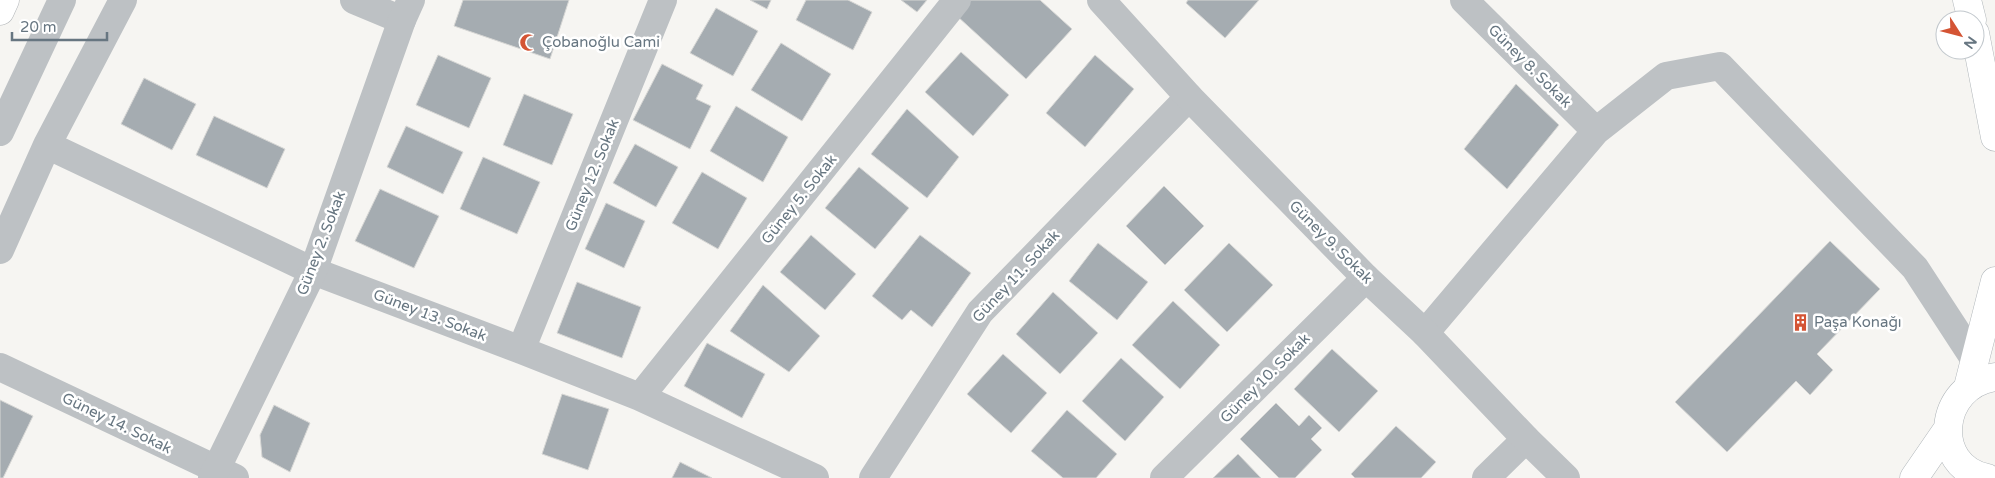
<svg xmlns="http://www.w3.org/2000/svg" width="1995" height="478" font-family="'Varela Round',sans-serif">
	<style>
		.building { fill: #a5acb1; stroke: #d7d7d5 }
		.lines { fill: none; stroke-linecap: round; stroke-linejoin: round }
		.secondary-casing { stroke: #afb5b9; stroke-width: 29 }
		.trunk-casing { stroke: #b0b4b7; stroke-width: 29 }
		.minor { stroke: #bdc1c4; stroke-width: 28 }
		.tertiary { stroke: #bdc1c4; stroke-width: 28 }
		.secondary { stroke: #fff; stroke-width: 28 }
		.trunk { stroke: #fff; stroke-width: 28 }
		.labels { text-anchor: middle; stroke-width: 5; stroke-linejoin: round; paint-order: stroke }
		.poi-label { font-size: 15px; fill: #677681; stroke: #fff; text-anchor: start }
		.street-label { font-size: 15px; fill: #677681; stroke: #fff }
	</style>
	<rect width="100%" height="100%" fill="#f6f5f2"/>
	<!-- building -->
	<path class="building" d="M 463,0 L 569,0 L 550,59 L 454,26 Z
		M 750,0 L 771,0 L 767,9 Z
		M 806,0 L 848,0 L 872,12 L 853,50 L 796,20 Z
		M 901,0 L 927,0 L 917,12 Z
		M 971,0 L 1040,0 L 1072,29 L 1026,79 L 957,16 Z
		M 1188,0 L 1259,0 L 1225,38 L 1186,3 Z
		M 716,8 L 758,31 L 733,76 L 690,53 Z
		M 781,43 L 831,74 L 802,121 L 751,90 Z
		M 961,52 L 1009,95 L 973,136 L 925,92 Z
		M 438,55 L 491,78 L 469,128 L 416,105 Z
		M 1095,55 L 1134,89 L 1085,147 L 1046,113 Z
		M 662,64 L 703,85 L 696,99 L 711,106 L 690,149 L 633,120 Z
		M 144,78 L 196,104 L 172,150 L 121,124 Z
		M 1516,84 L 1559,125 L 1507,189 L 1464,149 Z
		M 524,94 L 573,114 L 552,165 L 503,145 Z
		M 736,106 L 788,137 L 763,182 L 710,151 Z
		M 907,109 L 959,157 L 927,198 L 871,154 Z
		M 214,116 L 285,149 L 267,188 L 196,155 Z
		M 406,126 L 463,152 L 443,194 L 387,167 Z
		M 635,144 L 678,167 L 656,207 L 613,183 Z
		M 483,157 L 540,182 L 517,234 L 460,209 Z
		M 859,167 L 909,208 L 875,249 L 825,208 Z
		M 702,172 L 747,198 L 718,249 L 672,223 Z
		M 1164,186 L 1204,226 L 1165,265 L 1126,226 Z
		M 380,189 L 439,216 L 414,268 L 355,241 Z
		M 606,203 L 645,221 L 624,268 L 585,249 Z
		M 811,235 L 856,274 L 825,310 L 780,272 Z
		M 920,235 L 971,273 L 932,327 L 911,310 L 902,320 L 872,296 Z
		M 1830,241 L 1880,289 L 1817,354 L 1833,370 L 1810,395 L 1796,381 L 1727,452 L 1675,402 Z
		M 1098,243 L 1148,282 L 1117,320 L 1069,281 Z
		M 1229,243 L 1273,285 L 1227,332 L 1184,290 Z
		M 577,282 L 641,307 L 622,358 L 557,333 Z
		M 763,285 L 820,336 L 789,372 L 730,331 Z
		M 1053,292 L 1098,333 L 1060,374 L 1016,334 Z
		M 1173,301 L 1220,345 L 1180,389 L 1132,345 Z
		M 707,343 L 765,374 L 742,418 L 684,386 Z
		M 1332,349 L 1378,391 L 1339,432 L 1294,389 Z
		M 1003,354 L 1047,393 L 1011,433 L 967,394 Z
		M 1121,358 L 1164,397 L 1125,441 L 1082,401 Z
		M 562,394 L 609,409 L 588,470 L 542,454 Z
		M 0,400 L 33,416 L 3,478 L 0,478 Z
		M 1276,403 L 1299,426 L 1309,415 L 1322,428 L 1311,439 L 1322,450 L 1295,478 L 1279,478 L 1240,439 Z
		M 274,405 L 310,423 L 290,472 L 262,457 L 260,435 Z
		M 1067,410 L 1117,454 L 1096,478 L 1063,478 L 1031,451 Z
		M 1396,426 L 1436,462 L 1421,478 L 1355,478 L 1351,474 Z
		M 1238,454 L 1261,478 L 1213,478 Z
		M 680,462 L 712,478 L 672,478 Z"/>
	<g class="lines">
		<defs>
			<path id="secondary" d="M 1967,0 L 1972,20
				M 1975,33 L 1995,137
				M 1968,387 L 1995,281
				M 1914,478 L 1947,430
				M 1987,478 C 1930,466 1938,385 1995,377"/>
			<path id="trunk" d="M 0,11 L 5,0"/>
		</defs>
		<!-- secondary casing -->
		<use href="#secondary" class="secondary-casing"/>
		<!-- trunk casing -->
		<use href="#trunk" class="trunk-casing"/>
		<!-- minor -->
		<path class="minor" d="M 354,0 L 402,20
			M 1464,0 L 1596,131
			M 0,132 L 62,0
			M 47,145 L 313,271 L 521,350 L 640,397 L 815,478
			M 0,250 L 47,145 L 123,0
			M 1425,333 L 1596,131 L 1666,76 L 1720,66 L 1915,268 L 1975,360
			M 521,350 L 663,0
			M 0,367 L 235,478
			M 640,397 L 957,0
			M 873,478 L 980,312 L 1189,97
			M 1164,478 L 1366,278
			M 1486,478 L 1526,439"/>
		<!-- tertiary -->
		<path class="tertiary" d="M 1101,0 L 1189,97 L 1366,278 L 1425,333 L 1526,439 L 1566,478
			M 212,478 L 313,271 L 402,20 L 411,0"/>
		<!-- secondary -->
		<use href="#secondary" class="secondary"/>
		<!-- trunk -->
		<use href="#trunk" class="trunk"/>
	</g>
	<!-- icons -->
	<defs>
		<symbol id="mosque-bare" viewBox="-9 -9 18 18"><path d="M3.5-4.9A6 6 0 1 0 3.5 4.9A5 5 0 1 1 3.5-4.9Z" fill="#d45434" stroke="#fff" stroke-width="2.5" paint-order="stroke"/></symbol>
		<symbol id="building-bare" viewBox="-9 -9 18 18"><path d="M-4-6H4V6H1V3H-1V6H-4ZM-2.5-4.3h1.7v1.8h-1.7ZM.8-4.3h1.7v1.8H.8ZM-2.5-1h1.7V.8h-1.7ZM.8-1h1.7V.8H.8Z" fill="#d45434" stroke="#fff" stroke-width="2.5" paint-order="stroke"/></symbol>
	</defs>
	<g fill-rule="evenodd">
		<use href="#mosque-bare" x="516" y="30" width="25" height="25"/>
		<use href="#building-bare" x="1788" y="310" width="25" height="25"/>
	</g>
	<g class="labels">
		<!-- poi labels -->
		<g class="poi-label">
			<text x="542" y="47">Çobanoğlu Cami</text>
			<text x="1814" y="327">Paşa Konağı</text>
		</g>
		<!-- street labels -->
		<g class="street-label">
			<text transform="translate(1530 66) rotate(45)" y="5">Güney 8. Sokak</text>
			<text transform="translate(592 175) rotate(-68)" y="5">Güney 12. Sokak</text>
			<text transform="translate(799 199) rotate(-51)" y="5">Güney 5. Sokak</text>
			<text transform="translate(1331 242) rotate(45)" y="5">Güney 9. Sokak</text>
			<text transform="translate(321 243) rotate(-69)" y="5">Güney 2. Sokak</text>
			<text transform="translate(1016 276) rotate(-47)" y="5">Güney 11. Sokak</text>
			<text transform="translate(430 315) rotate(21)" y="5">Güney 13. Sokak</text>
			<text transform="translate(1265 378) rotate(-45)" y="5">Güney 10. Sokak</text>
			<text transform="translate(117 423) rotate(26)" y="5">Güney 14. Sokak</text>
		</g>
	</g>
	<!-- north arrow -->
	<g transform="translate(1960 35) rotate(126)"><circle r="24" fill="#ffffff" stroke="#c2c8cd"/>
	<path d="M0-4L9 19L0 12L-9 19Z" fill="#d45434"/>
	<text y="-8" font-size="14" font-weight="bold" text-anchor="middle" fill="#677681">N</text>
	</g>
	<!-- scale -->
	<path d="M12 32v8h95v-8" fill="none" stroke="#677681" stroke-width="2.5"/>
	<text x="20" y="32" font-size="15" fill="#677681" stroke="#ffffff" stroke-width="4" paint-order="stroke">20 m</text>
</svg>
